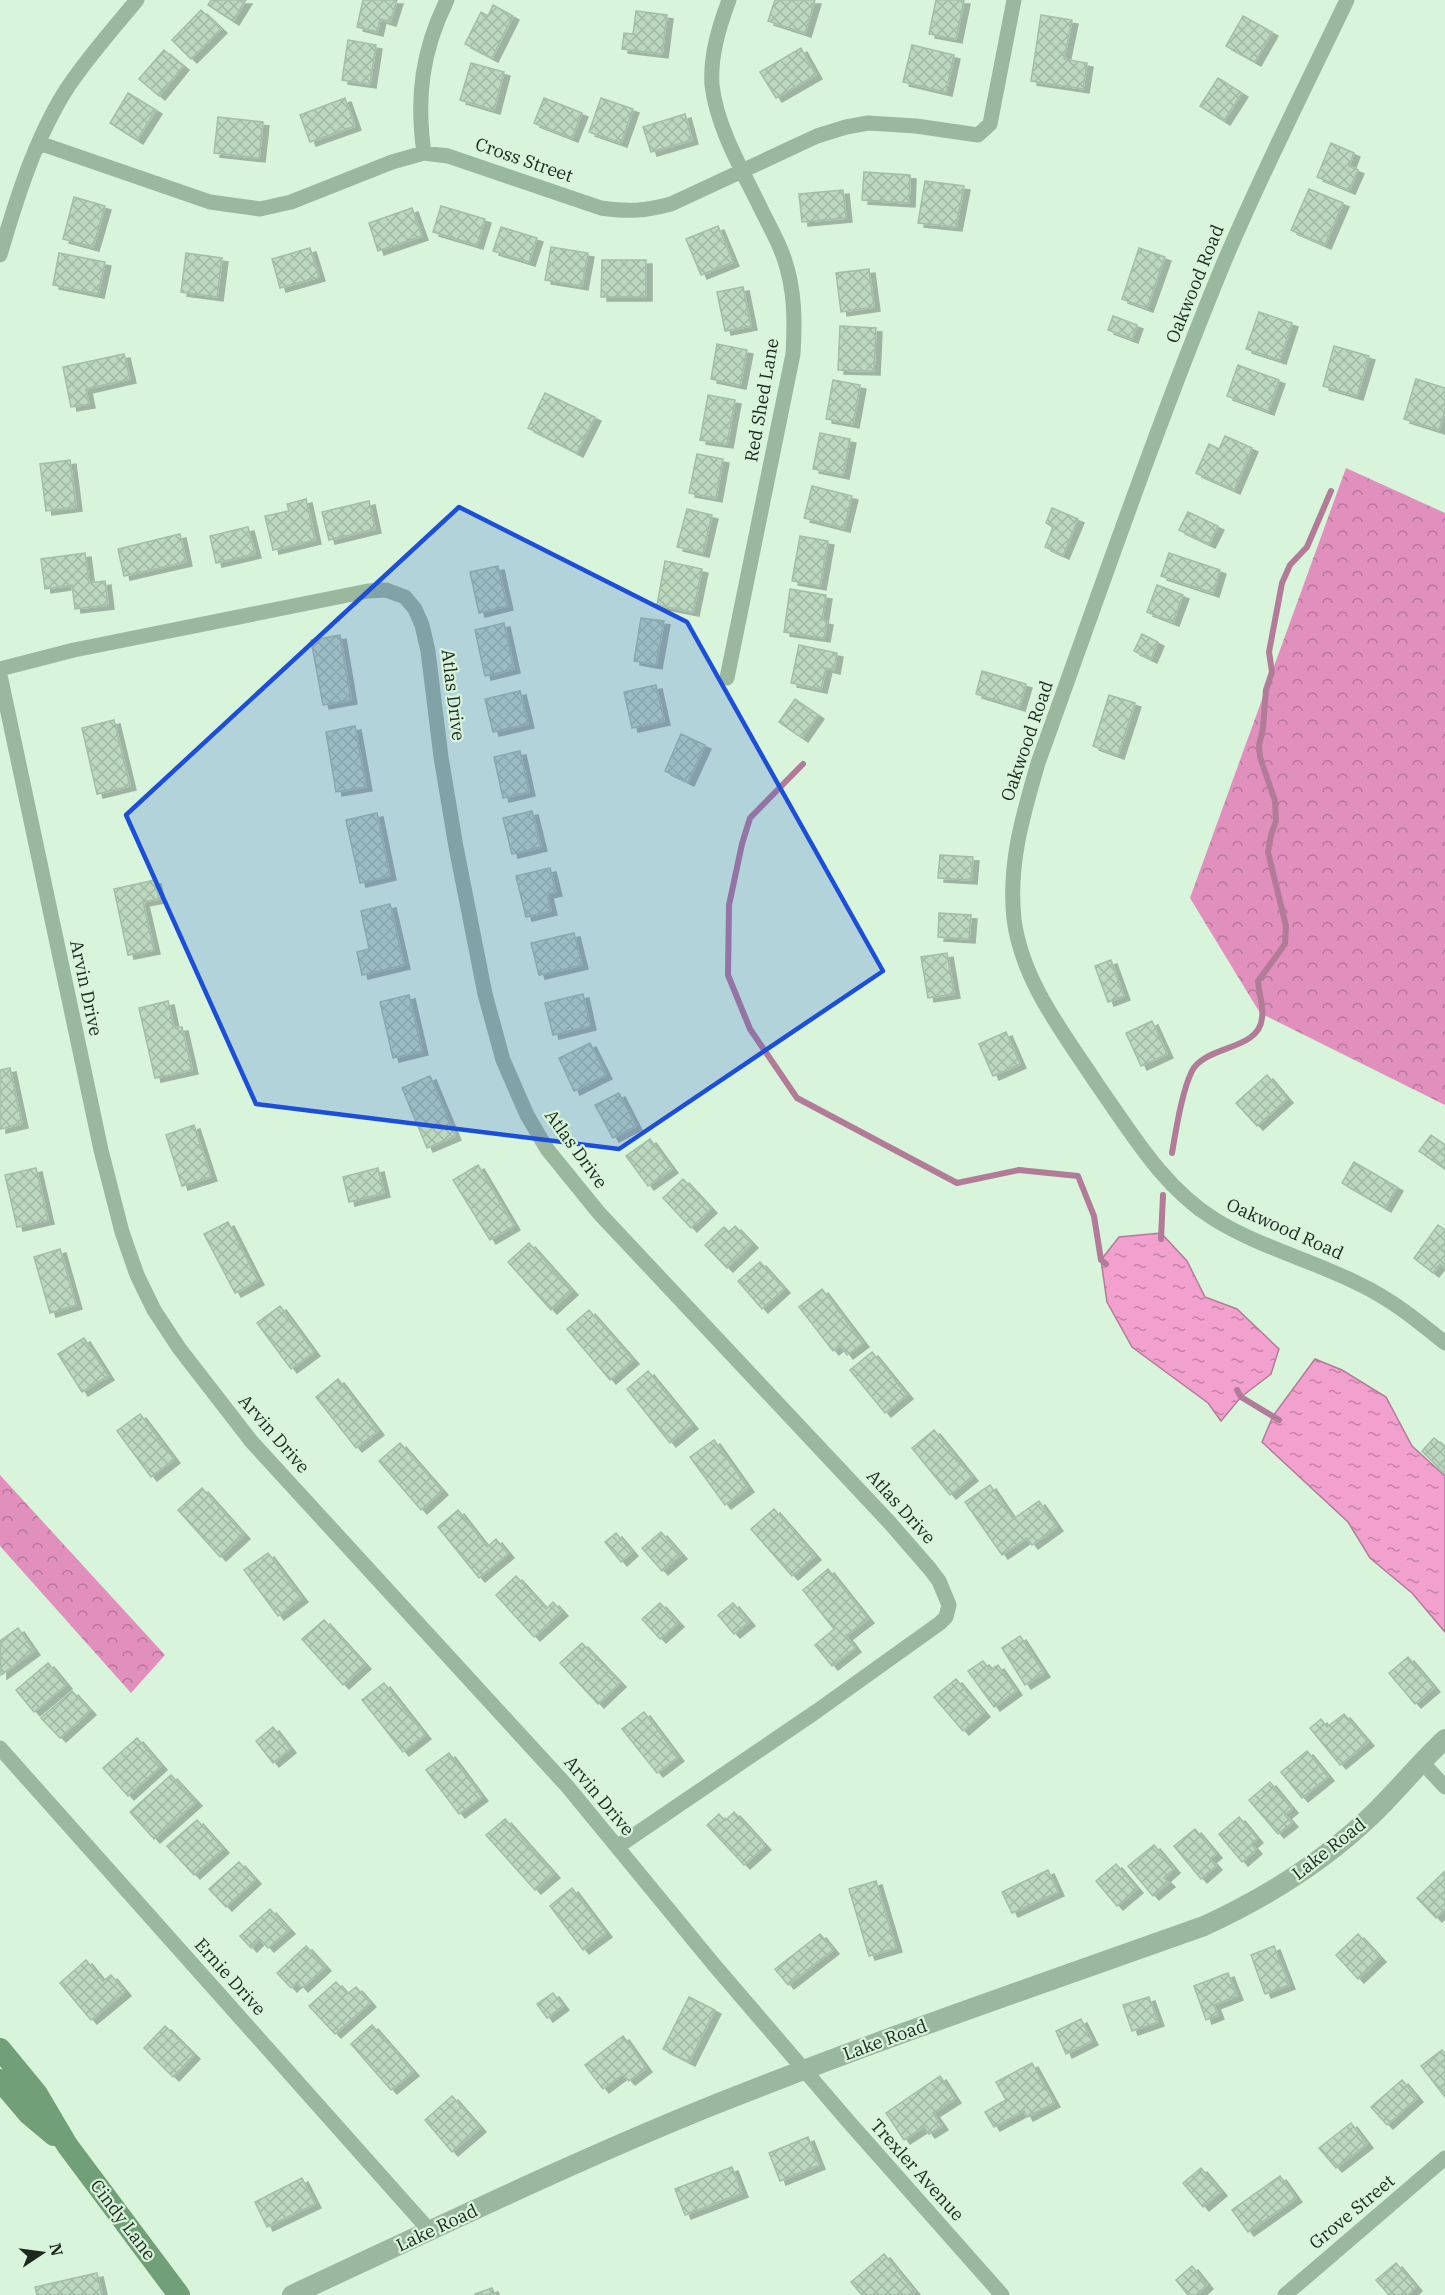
<svg xmlns="http://www.w3.org/2000/svg" width="1445" height="2295" font-family="'IBM Plex Serif',serif">
	<style>
		.forest { fill: url(#forest-crowns) }
		.water { fill: url(#water-ripples); stroke: #b27c99; stroke-width: 1.5 }
		.lines { fill: none; stroke-linecap: round; stroke-linejoin: round }
		.stream { stroke: #b27c99; stroke-width: 6 }
		.building { fill: url(#building-cross-hatch); stroke: #a3bea6; stroke-width: 1.5; filter: url(#shadow) }
		.minor { stroke: #9ab89d; stroke-width: 15 }
		.tertiary { stroke: #9ab89d; stroke-width: 20 }
		.secondary { stroke: #719f77; stroke-width: 22 }
		.marked { fill: #1d4ed8; fill-opacity: 0.2; stroke: #1d4ed8; stroke-width: 4.5; stroke-linejoin: round }
		.labels { text-anchor: middle; stroke-width: 4.5; stroke-linejoin: round; paint-order: stroke }
		.street-label { font-size: 18px; fill: #1d281f; stroke: #d8f4db }
	</style>
	<defs>
		<pattern id="forest-crowns" width="20" height="18" patternUnits="userSpaceOnUse" patternTransform="scale(1.5)"><rect width="20" height="18" fill="#e190bd"/><path d="M2 6a3 3 0 1 1 6 0M12 15a3 3 0 1 1 6 0" fill="none" stroke="#b67699"/></pattern>
		<pattern id="water-ripples" width="26" height="14" patternUnits="userSpaceOnUse" patternTransform="scale(1.5)"><rect width="26" height="14" fill="#f2a0cd"/><path d="M2 4q2-2 4 0t4 0M15 11q2-2 4 0t4 0" fill="none" stroke="#c382a6"/></pattern>
		<pattern id="building-cross-hatch" width="8" height="8" patternUnits="userSpaceOnUse" patternTransform="scale(1.5)"><rect width="8" height="8" fill="#bcd8bf"/><path d="M0 0l8 8M0 8l8-8" fill="none" stroke="#a1b9a4"/></pattern>
		<filter id="shadow"><feDropShadow dx="6" dy="4" stdDeviation="0" flood-color="#0004"/></filter>
	</defs>
	<rect width="100%" height="100%" fill="#d8f4db"/>
	<!-- forest -->
	<path class="forest" d="M 1346,468 L 1445,513 L 1445,1105 L 1260,1013 L 1190,898 Z
		M 0,1475 L 165,1655 L 131,1693 L 0,1546 Z"/>
	<!-- water -->
	<path class="water" d="M 1161,1233 L 1187,1261 L 1205,1297 L 1237,1309 L 1279,1349 L 1271,1374 L 1241,1397 L 1221,1421 L 1208,1403 L 1132,1347 L 1107,1302 L 1101,1260 L 1119,1237 Z
		M 1315,1359 L 1342,1370 L 1386,1397 L 1412,1446 L 1445,1476 L 1445,1632 L 1412,1593 L 1370,1558 L 1348,1522 L 1262,1442 L 1273,1416 Z"/>
	<g class="lines">
		<!-- stream -->
		<path class="stream" d="M 803,764 L 750,818 L 742,844 L 729,905 L 728,975 L 750,1029 L 797,1098 L 957,1183 L 1019,1170 L 1078,1176 L 1094,1216 L 1101,1260 L 1106,1264
			M 1172,1153 C 1176,1130 1182,1091 1192,1071 C 1205,1045 1259,1051 1262,1018 C 1264,1006 1259,994 1258,981 L 1285,944 L 1286,926 L 1268,852 L 1271,835 L 1276,821 L 1275,801 L 1260,757 L 1259,745 L 1263,728 L 1266,690 L 1272,672 L 1269,652 L 1282,583 L 1290,565 L 1307,547 L 1331,491
			M 1161,1239 L 1163,1195
			M 1237,1390 L 1241,1397 L 1279,1420"/>
	</g>
	<!-- building -->
	<path class="building" d="M 211,0 L 246,0 L 233,21 L 208,5 Z
		M 363,0 L 397,0 L 390,22 L 380,19 L 377,32 L 357,27 Z
		M 775,0 L 815,0 L 805,33 L 768,21 Z
		M 936,0 L 964,0 L 956,39 L 929,34 Z
		M 493,5 L 513,16 L 492,58 L 465,44 L 481,12 L 488,16 Z
		M 201,10 L 221,29 L 191,59 L 172,40 Z
		M 636,11 L 667,15 L 662,54 L 622,49 L 624,33 L 633,34 Z
		M 1041,15 L 1072,20 L 1064,59 L 1087,63 L 1083,89 L 1031,81 Z
		M 1243,16 L 1272,32 L 1255,62 L 1226,46 Z
		M 348,40 L 376,45 L 370,84 L 342,80 Z
		M 912,45 L 954,55 L 946,92 L 903,82 Z
		M 801,48 L 816,75 L 776,98 L 760,72 Z
		M 164,50 L 183,66 L 159,96 L 139,79 Z
		M 471,63 L 504,72 L 494,110 L 460,100 Z
		M 1218,78 L 1242,93 L 1224,121 L 1200,106 Z
		M 128,93 L 156,110 L 137,140 L 110,123 Z
		M 345,98 L 355,126 L 310,142 L 300,115 Z
		M 544,98 L 582,113 L 572,138 L 534,123 Z
		M 601,98 L 633,109 L 621,143 L 589,132 Z
		M 685,114 L 692,140 L 651,152 L 643,127 Z
		M 218,117 L 263,122 L 259,158 L 214,153 Z
		M 1331,143 L 1354,153 L 1349,166 L 1358,170 L 1349,190 L 1317,177 Z
		M 864,172 L 910,175 L 909,203 L 862,200 Z
		M 925,181 L 964,186 L 956,227 L 918,223 Z
		M 1309,189 L 1343,203 L 1325,245 L 1291,230 Z
		M 843,190 L 846,218 L 802,222 L 799,194 Z
		M 74,197 L 105,206 L 93,247 L 63,239 Z
		M 441,206 L 485,219 L 477,245 L 433,232 Z
		M 412,208 L 422,236 L 378,251 L 369,223 Z
		M 718,226 L 733,262 L 701,275 L 686,239 Z
		M 501,227 L 537,238 L 529,262 L 493,251 Z
		M 551,247 L 588,253 L 582,286 L 545,280 Z
		M 310,248 L 319,277 L 280,288 L 272,259 Z
		M 1139,248 L 1165,257 L 1147,308 L 1122,299 Z
		M 59,253 L 105,262 L 98,294 L 53,285 Z
		M 186,253 L 222,258 L 217,297 L 181,292 Z
		M 602,260 L 646,260 L 646,297 L 601,297 Z
		M 869,269 L 874,307 L 841,312 L 836,273 Z
		M 743,287 L 751,326 L 725,331 L 717,292 Z
		M 1259,312 L 1292,323 L 1280,360 L 1246,349 Z
		M 1113,316 L 1137,325 L 1132,339 L 1108,330 Z
		M 840,326 L 876,328 L 874,371 L 838,370 Z
		M 717,344 L 747,350 L 740,385 L 711,379 Z
		M 1334,346 L 1369,356 L 1357,396 L 1323,386 Z
		M 124,354 L 130,379 L 86,389 L 89,404 L 71,407 L 63,367 Z
		M 1238,365 L 1279,380 L 1268,411 L 1227,396 Z
		M 1416,379 L 1445,388 L 1445,410 L 1439,430 L 1404,419 Z
		M 833,380 L 860,385 L 853,424 L 826,419 Z
		M 545,393 L 595,417 L 577,453 L 528,428 Z
		M 708,395 L 735,400 L 727,444 L 700,440 Z
		M 820,433 L 850,439 L 843,475 L 813,469 Z
		M 1225,436 L 1252,448 L 1234,490 L 1196,473 L 1209,444 L 1219,449 Z
		M 697,454 L 723,459 L 716,498 L 689,493 Z
		M 70,460 L 76,507 L 46,511 L 40,464 Z
		M 812,486 L 852,496 L 844,528 L 804,518 Z
		M 306,499 L 315,540 L 273,550 L 265,516 L 289,511 L 287,504 Z
		M 369,501 L 375,529 L 329,540 L 322,512 Z
		M 1052,508 L 1078,519 L 1063,555 L 1045,547 L 1053,527 L 1046,523 Z
		M 687,509 L 712,515 L 703,553 L 677,547 Z
		M 1188,512 L 1218,526 L 1209,544 L 1179,530 Z
		M 248,527 L 255,554 L 216,563 L 210,536 Z
		M 180,534 L 186,562 L 124,576 L 118,549 Z
		M 800,536 L 828,541 L 820,586 L 792,581 Z
		M 85,553 L 89,583 L 105,581 L 108,605 L 75,609 L 72,585 L 45,589 L 41,559 Z
		M 1169,553 L 1220,570 L 1213,593 L 1161,576 Z
		M 665,561 L 702,569 L 693,612 L 657,605 Z
		M 498,566 L 507,606 L 479,613 L 470,572 Z
		M 1157,585 L 1183,595 L 1173,622 L 1147,612 Z
		M 790,589 L 826,595 L 822,620 L 827,621 L 824,638 L 784,632 Z
		M 641,618 L 664,621 L 656,665 L 634,661 Z
		M 504,623 L 514,669 L 485,676 L 475,630 Z
		M 1142,634 L 1158,642 L 1151,659 L 1134,651 Z
		M 340,635 L 351,700 L 323,705 L 311,640 Z
		M 799,645 L 837,653 L 834,670 L 826,668 L 821,689 L 791,683 Z
		M 982,671 L 1026,684 L 1019,707 L 976,694 Z
		M 656,685 L 664,721 L 632,728 L 624,692 Z
		M 520,691 L 528,724 L 493,732 L 485,699 Z
		M 1109,695 L 1135,703 L 1118,755 L 1093,746 Z
		M 795,699 L 818,715 L 802,738 L 779,722 Z
		M 114,720 L 130,786 L 97,794 L 82,728 Z
		M 355,726 L 366,787 L 336,792 L 326,732 Z
		M 681,734 L 705,745 L 688,782 L 665,771 Z
		M 520,751 L 529,792 L 503,798 L 494,757 Z
		M 532,811 L 541,847 L 512,854 L 503,818 Z
		M 377,813 L 390,876 L 360,883 L 346,820 Z
		M 940,855 L 973,857 L 971,880 L 938,878 Z
		M 550,868 L 556,892 L 547,894 L 551,911 L 526,917 L 516,876 Z
		M 155,880 L 159,899 L 143,902 L 154,950 L 128,955 L 114,889 Z
		M 390,904 L 404,965 L 362,975 L 357,952 L 369,949 L 361,911 Z
		M 939,913 L 971,915 L 969,939 L 938,937 Z
		M 574,933 L 582,965 L 539,975 L 531,943 Z
		M 947,953 L 954,994 L 928,998 L 921,957 Z
		M 1111,960 L 1124,996 L 1108,1002 L 1095,966 Z
		M 583,994 L 590,1026 L 553,1035 L 545,1003 Z
		M 409,995 L 422,1051 L 393,1058 L 380,1002 Z
		M 168,1001 L 174,1028 L 182,1027 L 192,1070 L 155,1078 L 139,1008 Z
		M 1152,1021 L 1167,1054 L 1141,1066 L 1126,1033 Z
		M 1006,1032 L 1020,1064 L 993,1076 L 979,1044 Z
		M 590,1043 L 606,1075 L 574,1091 L 559,1058 Z
		M 10,1068 L 22,1124 L 0,1129 L 0,1070 Z
		M 1267,1075 L 1287,1099 L 1257,1126 L 1236,1103 Z
		M 430,1076 L 455,1136 L 427,1148 L 402,1088 Z
		M 619,1093 L 636,1126 L 613,1138 L 595,1105 Z
		M 194,1125 L 211,1177 L 182,1186 L 166,1135 Z
		M 1431,1135 L 1445,1145 L 1445,1169 L 1419,1151 Z
		M 650,1139 L 672,1169 L 648,1186 L 626,1156 Z
		M 1354,1162 L 1397,1187 L 1385,1208 L 1342,1183 Z
		M 478,1165 L 514,1226 L 490,1240 L 453,1180 Z
		M 36,1168 L 48,1220 L 17,1227 L 5,1175 Z
		M 378,1168 L 384,1193 L 349,1202 L 343,1177 Z
		M 683,1179 L 711,1209 L 691,1228 L 663,1198 Z
		M 228,1222 L 258,1281 L 235,1293 L 204,1234 Z
		M 1438,1225 L 1445,1230 L 1445,1268 L 1440,1264 L 1433,1273 L 1414,1258 Z
		M 735,1226 L 752,1244 L 727,1268 L 705,1245 L 724,1227 L 729,1232 Z
		M 529,1243 L 572,1291 L 551,1310 L 508,1262 Z
		M 60,1249 L 76,1305 L 50,1313 L 34,1257 Z
		M 760,1262 L 784,1289 L 762,1309 L 738,1281 Z
		M 822,1289 L 863,1343 L 847,1355 L 840,1345 L 833,1351 L 799,1307 Z
		M 280,1306 L 314,1352 L 291,1369 L 257,1323 Z
		M 589,1310 L 633,1360 L 610,1380 L 567,1329 Z
		M 84,1338 L 108,1376 L 82,1392 L 58,1354 Z
		M 872,1352 L 907,1395 L 885,1413 L 850,1370 Z
		M 648,1371 L 692,1425 L 670,1443 L 627,1389 Z
		M 338,1379 L 378,1431 L 356,1448 L 316,1397 Z
		M 140,1414 L 174,1459 L 151,1477 L 117,1431 Z
		M 934,1430 L 972,1477 L 950,1495 L 912,1448 Z
		M 1434,1438 L 1445,1447 L 1445,1474 L 1422,1451 Z
		M 714,1440 L 748,1488 L 725,1505 L 690,1457 Z
		M 400,1443 L 442,1491 L 421,1510 L 379,1461 Z
		M 990,1485 L 1013,1519 L 1039,1501 L 1057,1527 L 1032,1545 L 1027,1538 L 1002,1555 L 965,1502 Z
		M 202,1488 L 244,1535 L 220,1557 L 178,1510 Z
		M 774,1509 L 815,1556 L 792,1576 L 751,1529 Z
		M 458,1510 L 487,1547 L 496,1539 L 508,1554 L 479,1578 L 438,1527 Z
		M 661,1532 L 681,1555 L 662,1571 L 642,1548 Z
		M 616,1533 L 632,1552 L 621,1562 L 605,1542 Z
		M 268,1553 L 302,1598 L 278,1616 L 244,1570 Z
		M 828,1569 L 868,1619 L 846,1636 L 855,1648 L 832,1666 L 815,1645 L 834,1629 L 803,1590 Z
		M 516,1576 L 546,1609 L 553,1602 L 562,1612 L 534,1637 L 496,1595 Z
		M 660,1603 L 678,1623 L 660,1639 L 642,1619 Z
		M 733,1603 L 749,1622 L 734,1634 L 718,1615 Z
		M 324,1620 L 365,1665 L 343,1685 L 302,1639 Z
		M 18,1628 L 34,1651 L 1,1675 L 0,1641 Z
		M 1020,1636 L 1044,1673 L 1025,1685 L 1002,1648 Z
		M 582,1643 L 620,1683 L 598,1704 L 560,1663 Z
		M 1408,1657 L 1434,1688 L 1415,1704 L 1389,1673 Z
		M 983,1661 L 990,1670 L 998,1665 L 1016,1691 L 994,1707 L 968,1671 Z
		M 48,1663 L 66,1685 L 34,1712 L 16,1690 Z
		M 956,1679 L 984,1713 L 963,1731 L 934,1697 Z
		M 384,1683 L 425,1735 L 403,1752 L 362,1700 Z
		M 72,1691 L 90,1711 L 60,1738 L 41,1718 Z
		M 644,1712 L 678,1757 L 657,1773 L 622,1729 Z
		M 1344,1714 L 1368,1742 L 1340,1765 L 1310,1728 L 1321,1719 L 1327,1727 Z
		M 273,1727 L 290,1749 L 273,1763 L 256,1741 Z
		M 137,1738 L 161,1766 L 128,1796 L 103,1768 Z
		M 1307,1751 L 1328,1777 L 1302,1798 L 1281,1772 Z
		M 449,1753 L 482,1797 L 459,1814 L 426,1770 Z
		M 171,1775 L 196,1802 L 154,1839 L 130,1812 Z
		M 1270,1782 L 1292,1809 L 1285,1815 L 1292,1823 L 1278,1834 L 1249,1800 Z
		M 734,1812 L 765,1846 L 744,1865 L 707,1825 L 719,1814 L 725,1821 Z
		M 1239,1817 L 1257,1839 L 1251,1844 L 1256,1850 L 1242,1862 L 1219,1834 Z
		M 505,1819 L 554,1874 L 535,1890 L 486,1835 Z
		M 197,1820 L 223,1849 L 194,1875 L 167,1846 Z
		M 1195,1829 L 1216,1854 L 1210,1859 L 1216,1866 L 1201,1879 L 1174,1846 Z
		M 1154,1845 L 1174,1869 L 1164,1878 L 1169,1883 L 1153,1896 L 1128,1866 Z
		M 239,1862 L 255,1880 L 226,1907 L 209,1889 Z
		M 1116,1864 L 1137,1889 L 1117,1906 L 1096,1881 Z
		M 1048,1870 L 1058,1892 L 1012,1913 L 1002,1892 Z
		M 1445,1871 L 1445,1909 L 1436,1918 L 1417,1898 Z
		M 876,1881 L 896,1948 L 869,1956 L 849,1889 Z
		M 572,1888 L 606,1933 L 583,1950 L 550,1906 Z
		M 270,1909 L 289,1930 L 268,1948 L 260,1939 L 251,1948 L 240,1936 Z
		M 820,1934 L 833,1950 L 788,1985 L 775,1969 Z
		M 1358,1934 L 1380,1958 L 1358,1979 L 1336,1955 Z
		M 306,1946 L 325,1967 L 302,1988 L 297,1982 L 291,1988 L 277,1973 Z
		M 1274,1946 L 1289,1985 L 1265,1994 L 1251,1955 Z
		M 86,1960 L 103,1981 L 111,1975 L 125,1992 L 91,2020 L 60,1983 Z
		M 1228,1973 L 1237,1996 L 1214,2005 L 1218,2015 L 1206,2020 L 1194,1986 Z
		M 336,1982 L 347,1994 L 356,1987 L 370,2003 L 335,2034 L 309,2006 Z
		M 553,1993 L 563,2006 L 547,2018 L 537,2004 Z
		M 689,1997 L 715,2010 L 689,2062 L 663,2049 Z
		M 1149,1997 L 1158,2022 L 1132,2031 L 1123,2005 Z
		M 1081,2019 L 1092,2041 L 1066,2054 L 1056,2031 Z
		M 372,2025 L 413,2072 L 391,2090 L 351,2044 Z
		M 165,2026 L 194,2055 L 173,2077 L 144,2048 Z
		M 623,2036 L 646,2068 L 629,2081 L 623,2074 L 603,2089 L 585,2065 Z
		M 1442,2050 L 1445,2053 L 1445,2097 L 1421,2066 Z
		M 1032,2063 L 1054,2103 L 1027,2117 L 1024,2111 L 994,2127 L 985,2112 L 1006,2100 L 996,2082 Z
		M 940,2076 L 955,2099 L 933,2113 L 942,2126 L 929,2134 L 924,2127 L 904,2140 L 886,2113 Z
		M 1402,2080 L 1417,2098 L 1387,2125 L 1371,2107 Z
		M 452,2096 L 480,2128 L 452,2152 L 425,2120 Z
		M 1351,2123 L 1367,2144 L 1336,2168 L 1319,2148 Z
		M 808,2137 L 819,2165 L 780,2181 L 769,2153 Z
		M 732,2167 L 742,2193 L 685,2215 L 675,2189 Z
		M 1201,2168 L 1221,2192 L 1203,2207 L 1183,2183 Z
		M 1280,2176 L 1296,2198 L 1248,2232 L 1232,2210 Z
		M 302,2178 L 315,2204 L 267,2227 L 255,2202 Z
		M 884,2254 L 915,2292 L 912,2295 L 862,2295 L 851,2282 Z
		M 1396,2263 L 1416,2287 L 1408,2295 L 1389,2295 L 1376,2280 Z
		M 1192,2266 L 1207,2285 L 1196,2295 L 1188,2295 L 1176,2280 Z
		M 97,2273 L 102,2295 L 37,2295 L 35,2287 Z
		M 492,2288 L 495,2295 L 475,2295 L 475,2294 Z"/>
	<g class="lines">
		<!-- minor -->
		<path class="minor" d="M 1347,0 C 1305,88 1260,176 1222,267 C 1155,430 1098,597 1038,763 C 1023,815 1008,864 1014,919 C 1022,982 1065,1035 1099,1087 C 1132,1134 1164,1188 1214,1219 C 1259,1247 1312,1260 1359,1284 C 1391,1299 1418,1321 1445,1343
			M 39,143 L 210,202 L 260,209 L 291,202 L 392,162 L 424,153 L 448,156 L 601,208 C 628,212 645,211 671,204 L 817,136 L 846,127 L 868,123 L 916,126 L 978,135 L 990,124 L 1014,0
			M 424,153 C 416,97 422,51 447,0
			M 0,255 C 16,200 35,139 66,90 C 87,58 113,29 137,0
			M 0,669 L 74,650 L 368,591 L 386,590 L 405,597 L 415,609 L 422,625 L 428,651 L 441,757 L 456,847 L 485,994 L 503,1060 L 527,1115 L 547,1149 L 599,1213 L 890,1523 L 930,1569 L 939,1581 L 949,1605 L 946,1617 L 940,1623 L 817,1711 L 617,1847
			M 0,675 L 101,1150 L 122,1232 L 137,1275 L 154,1310 L 179,1348 L 251,1441 L 567,1786 L 715,1966 L 848,2121 L 1002,2295
			M 727,678 L 793,354 C 795,321 795,290 784,258 C 779,243 770,227 763,213 C 744,173 717,129 712,85 C 710,56 719,27 729,0
			M 0,1748 L 430,2231
			M 1422,1762 L 1445,1787
			M 1285,2295 L 1445,2158"/>
		<!-- tertiary -->
		<path class="tertiary" d="M 292,2295 C 432,2230 572,2162 716,2104 C 877,2040 1041,1984 1204,1926 C 1267,1897 1322,1863 1372,1815 C 1397,1791 1419,1763 1445,1739"/>
		<!-- secondary -->
		<path class="secondary" d="M 0,2049 L 37,2094 L 67,2145 L 179,2295
			M 0,2080 L 29,2114 L 54,2135"/>
	</g>
	<!-- marked area -->
	<path class="marked" d="M 459,507 L 687,622 L 883,971 L 619,1149 L 256,1104 L 126,815 Z"/>
	<g class="labels">
		<!-- street labels -->
		<g class="street-label">
			<text transform="translate(524 160) rotate(19)" y="6">Cross Street</text>
			<text transform="translate(1195 284) rotate(-68)" y="6">Oakwood Road</text>
			<text transform="translate(762 400) rotate(-80)" y="6">Red Shed Lane</text>
			<text transform="translate(453 695) rotate(83)" y="6">Atlas Drive</text>
			<text transform="translate(1027 741) rotate(-71)" y="6">Oakwood Road</text>
			<text transform="translate(86 988) rotate(78)" y="6">Arvin Drive</text>
			<text transform="translate(576 1149) rotate(54)" y="6">Atlas Drive</text>
			<text transform="translate(1285 1229) rotate(24)" y="6">Oakwood Road</text>
			<text transform="translate(274 1434) rotate(49)" y="6">Arvin Drive</text>
			<text transform="translate(901 1507) rotate(48)" y="6">Atlas Drive</text>
			<text transform="translate(599 1796) rotate(50)" y="6">Arvin Drive</text>
			<text transform="translate(1329 1849) rotate(-38)" y="6">Lake Road</text>
			<text transform="translate(230 1977) rotate(48)" y="6">Ernie Drive</text>
			<text transform="translate(885 2040) rotate(-20)" y="6">Lake Road</text>
			<text transform="translate(917 2170) rotate(48)" y="6">Trexler Avenue</text>
			<text transform="translate(1352 2212) rotate(-40)" y="6">Grove Street</text>
			<text transform="translate(123 2220) rotate(53)" y="6">Cindy Lane</text>
			<text transform="translate(437 2228) rotate(-25)" y="6">Lake Road</text>
		</g>
	</g>
	<!-- north arrow -->
	<g transform="translate(42 2253) rotate(77)" stroke="#d8f4db" stroke-width="4.5" paint-order="stroke">
	<path d="M0-4.5L10 22L0 15L-10 22Z" fill="#1d281f"/>
	<text y="-9" font-size="16" font-weight="bold" text-anchor="middle" fill="#1d281f">N</text>
	</g>
</svg>
